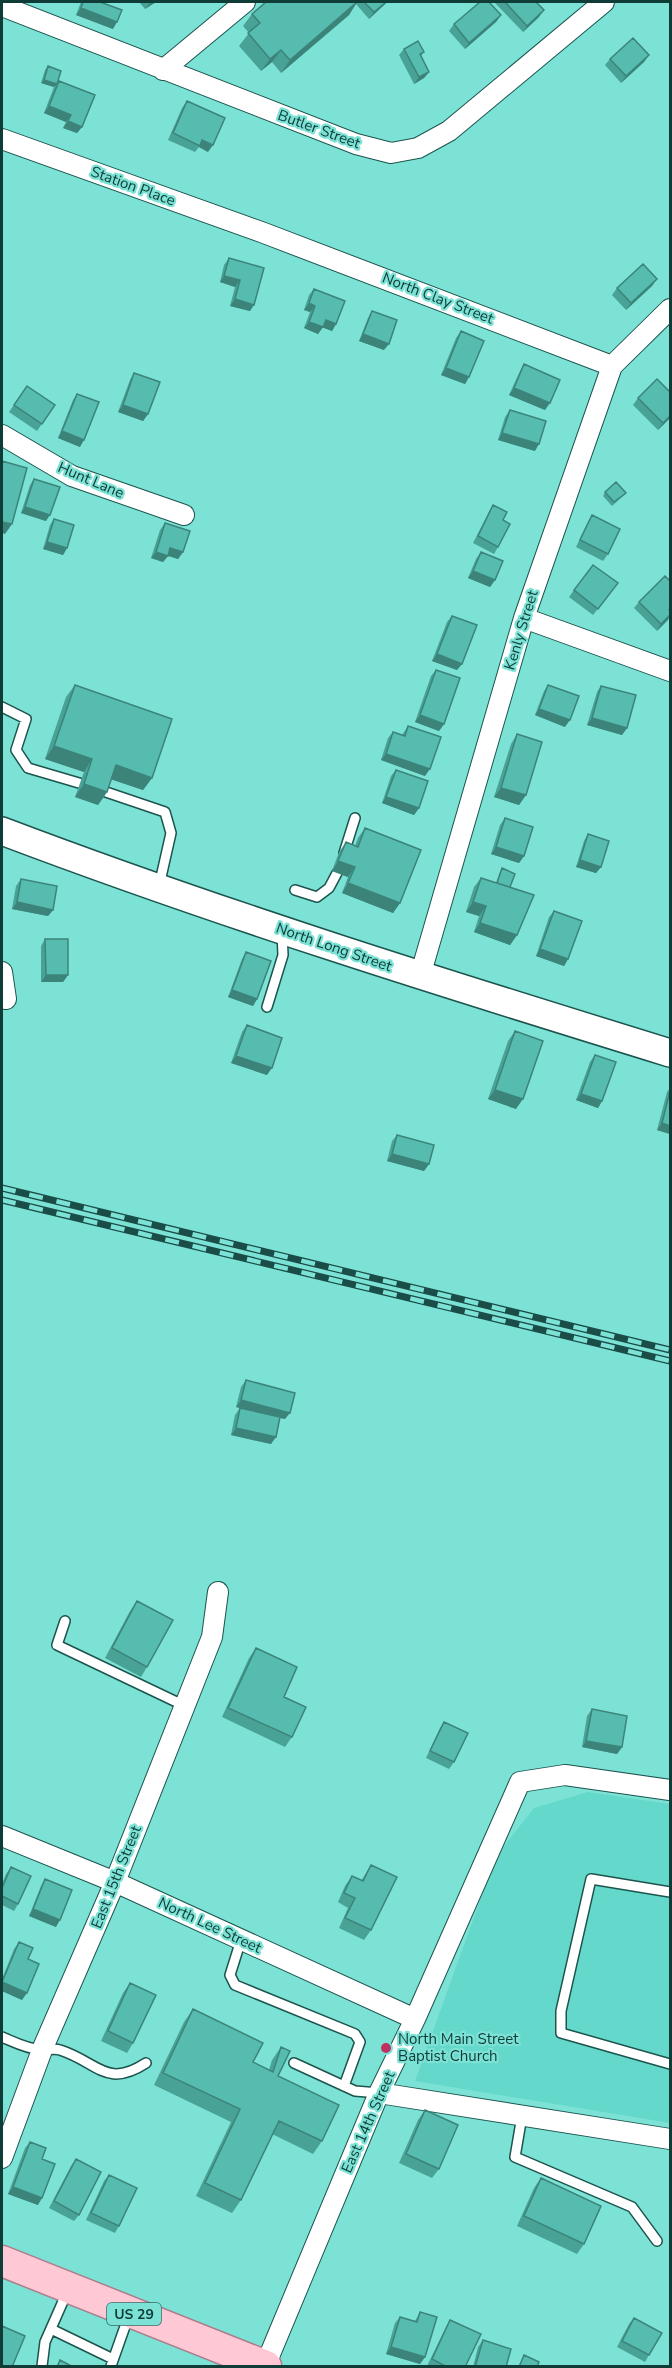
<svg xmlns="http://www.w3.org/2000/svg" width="672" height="2368" font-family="'Nunito Sans',sans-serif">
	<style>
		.built { fill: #64d8ca }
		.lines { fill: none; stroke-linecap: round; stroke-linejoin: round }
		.lane-casing { stroke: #1c544e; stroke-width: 12 }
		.street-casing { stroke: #1c544e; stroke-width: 22 }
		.secondary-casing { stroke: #1c544e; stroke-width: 30 }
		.primary-casing { stroke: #ab7f8c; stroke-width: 33 }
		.lane { stroke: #fff; stroke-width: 9 }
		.street { stroke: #fff; stroke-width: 20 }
		.secondary { stroke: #fff; stroke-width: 27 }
		.primary { stroke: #ffc8d5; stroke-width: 30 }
		.rail-casing { stroke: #1a4d48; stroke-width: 7 }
		.rail { stroke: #7ce2d5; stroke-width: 4.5; stroke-dasharray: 14; stroke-linecap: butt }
		.wall { fill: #49a296 }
		.shaded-wall { fill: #3c847a }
		.building { fill: #55bcaf; stroke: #3c847a; stroke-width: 1.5 }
		.poi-dot { fill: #be3062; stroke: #7ce2d5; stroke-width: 2 }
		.labels { text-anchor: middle; stroke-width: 4.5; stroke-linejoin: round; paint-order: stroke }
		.shield { fill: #7ce2d5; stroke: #306e66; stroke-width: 1.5 }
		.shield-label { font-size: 14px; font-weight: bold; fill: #0f3c37 }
		.street-label { font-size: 15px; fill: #0f3c37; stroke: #7ce2d5 }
		.poi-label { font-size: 15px; fill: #0f3c37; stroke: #7ce2d5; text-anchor: start }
	</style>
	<rect width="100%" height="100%" fill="#7ce2d5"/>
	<!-- built -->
	<path class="built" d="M 588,1792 L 670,1804 L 670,2123 L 415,2081 L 496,1856 L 534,1808 Z"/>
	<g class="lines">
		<defs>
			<path id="lane" d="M 2,707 L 26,719 L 16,750 L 28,768 L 79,783
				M 103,791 L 165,812 L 171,833 L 159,886
				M 344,853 L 355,818
				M 295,890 L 317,897 L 329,888 L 337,873
				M 267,1007 L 283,955 L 282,932
				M 65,1621 L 57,1645 L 185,1706
				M 670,1892 L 591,1879 L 561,2011 L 561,2033 L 670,2064
				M 241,1940 L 230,1975 L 235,1985 L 355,2034 L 360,2042 L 344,2086
				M 2,2037 C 14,2042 27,2049 42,2050 C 48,2050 55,2048 60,2050 C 98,2062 106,2089 146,2063
				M 294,2063 L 355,2091 L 379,2093
				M 522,2116 L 515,2157 L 632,2207 L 657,2241
				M 51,2329 L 113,2359
				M 42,2366 L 45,2342 L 68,2290
				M 111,2366 L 129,2315"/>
			<path id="street" d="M 2,6 L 356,144 L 391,153 L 418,148 L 449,131 L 604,2
				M 163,70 L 245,2
				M 2,139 L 264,233 L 612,366
				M 2,435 L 72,476 L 184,515
				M 524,618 L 670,671
				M 2,972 L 6,999 L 2,998
				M 420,976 L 524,618 L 612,366 L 670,309
				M 2,1836 L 115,1882 L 415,2019
				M 379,2093 L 670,2139
				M 2,2158 L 42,2050 L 115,1882 L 212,1637 L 218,1592
				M 265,2366 L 379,2093 L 415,2019 L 520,1782 L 565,1775 L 670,1790"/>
			<path id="secondary" d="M 2,831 C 221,914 446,984 670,1053"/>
			<path id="primary" d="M 2,2261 L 266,2366"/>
		</defs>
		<!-- lane casing -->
		<use href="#lane" class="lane-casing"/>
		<!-- street casing -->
		<use href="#street" class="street-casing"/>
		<!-- secondary casing -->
		<use href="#secondary" class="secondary-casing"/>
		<!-- primary casing -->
		<use href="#primary" class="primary-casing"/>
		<!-- lane -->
		<use href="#lane" class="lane"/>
		<!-- street -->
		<use href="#street" class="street"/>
		<!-- secondary -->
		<use href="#secondary" class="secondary"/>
		<!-- primary -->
		<use href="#primary" class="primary"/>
		<defs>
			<path id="rail" d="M 2,1188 L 670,1350
				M 2,1200 L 670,1361"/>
		</defs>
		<!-- rail casing -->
		<use href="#rail" class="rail-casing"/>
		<!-- rail -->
		<use href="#rail" class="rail"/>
	</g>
	<!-- wall -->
	<path class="wall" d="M 81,2 L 100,2 L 113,29 L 76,15 Z
		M 139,2 L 156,2 L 145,9 Z
		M 266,2 L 387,2 L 384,5 L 369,19 L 356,4 L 349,15 L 281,73 L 272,62 L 261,71 L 239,46 L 249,33 L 243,26 L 252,14 Z
		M 494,2 L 536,2 L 539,17 L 523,32 Z
		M 501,15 L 496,22 L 465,49 L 449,31 L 454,24 Z
		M 404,49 L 424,52 L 421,56 L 429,72 L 424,78 L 414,84 L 399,55 Z
		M 649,55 L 644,62 L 621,83 L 605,65 L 610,59 Z
		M 48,66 L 58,82 L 82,127 L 77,133 L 63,128 L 66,122 L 44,113 L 54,87 L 41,83 L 45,70 Z
		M 187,101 L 208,152 L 199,147 L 195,152 L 168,140 L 182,108 Z
		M 229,258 L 264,268 L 250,311 L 230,306 L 235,287 L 220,282 L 224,265 Z
		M 652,286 L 626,310 L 612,295 L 617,288 Z
		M 314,289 L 336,324 L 332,331 L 323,327 L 318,334 L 304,328 L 310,312 L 304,310 L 309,295 Z
		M 372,311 L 384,350 L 359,341 L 368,318 Z
		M 461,331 L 469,377 L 465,384 L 441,375 L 456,338 Z
		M 524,364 L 545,410 L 509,395 L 520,371 Z
		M 134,373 L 148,414 L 143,421 L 118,412 L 130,380 Z
		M 27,386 L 55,405 L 37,431 L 9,412 Z
		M 77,394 L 80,447 L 58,438 L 73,400 Z
		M 638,398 L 670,418 L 658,430 L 633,405 Z
		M 510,410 L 535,451 L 498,440 L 505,417 Z
		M 34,479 L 46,521 L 21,513 L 30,485 Z
		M 605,492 L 626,493 L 623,496 L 612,506 L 603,496 Z
		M 493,505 L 503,520 L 498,547 L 494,554 L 473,543 L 489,512 Z
		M 592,515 L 608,554 L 603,561 L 576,547 L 588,522 Z
		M 54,519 L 67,548 L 63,555 L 43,549 L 50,525 Z
		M 165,523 L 183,552 L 178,559 L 168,556 L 163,562 L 151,558 L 160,530 Z
		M 481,552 L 495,580 L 490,587 L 468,578 L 476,559 Z
		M 670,581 L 670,616 L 657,631 L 634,608 L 639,602 Z
		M 618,583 L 593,615 L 569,597 L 574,590 Z
		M 452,616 L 462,664 L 457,670 L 432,661 L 447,622 Z
		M 436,670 L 444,724 L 439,731 L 415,722 L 431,676 Z
		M 75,685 L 152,778 L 143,790 L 111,779 L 107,792 L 98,805 L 75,797 L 84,772 L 45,759 L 66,697 Z
		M 548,685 L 565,727 L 535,715 L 544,691 Z
		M 601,686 L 627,728 L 622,735 L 587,725 L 597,692 Z
		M 408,726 L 425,776 L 381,760 L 388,738 L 393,732 L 402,735 Z
		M 517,734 L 526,795 L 519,805 L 494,797 L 511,744 Z
		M 396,770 L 419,808 L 414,815 L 382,803 L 391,776 Z
		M 505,818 L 524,856 L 519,863 L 491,854 L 500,825 Z
		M 365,828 L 400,903 L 393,913 L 342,893 L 348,877 L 332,871 L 339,852 L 346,842 L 355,846 L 358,838 Z
		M 588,834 L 601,867 L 596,873 L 576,867 L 584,841 Z
		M 502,868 L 510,887 L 517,935 L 510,945 L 474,932 L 479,916 L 466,912 L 474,887 L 481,878 L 496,883 L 500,872 Z
		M 21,879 L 53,910 L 48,916 L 12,909 L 16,886 Z
		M 554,911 L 568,959 L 564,966 L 536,956 L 549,917 Z
		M 45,939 L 68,975 L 63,982 L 41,982 L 41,946 Z
		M 246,952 L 257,999 L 253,1006 L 228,997 L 242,959 Z
		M 247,1025 L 267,1075 L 231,1063 L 242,1032 Z
		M 515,1031 L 516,1109 L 488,1099 L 508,1041 Z
		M 595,1055 L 602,1101 L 598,1108 L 576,1100 L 590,1062 Z
		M 670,1088 L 670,1134 L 657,1130 L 667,1092 Z
		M 397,1135 L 429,1164 L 424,1171 L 387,1161 L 392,1141 Z
		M 246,1380 L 285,1419 L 280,1418 L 271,1444 L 231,1435 L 235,1415 L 240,1408 L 250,1410 L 236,1407 L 241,1387 Z
		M 137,1601 L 147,1667 L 141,1677 L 105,1658 L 130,1611 Z
		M 256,1648 L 284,1697 L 292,1737 L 285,1747 L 222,1717 L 249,1658 Z
		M 592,1709 L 622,1747 L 617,1754 L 582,1747 L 587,1716 Z
		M 444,1722 L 454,1762 L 449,1769 L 426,1758 L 440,1728 Z
		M 371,1865 L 371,1930 L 364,1940 L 339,1928 L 348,1908 L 338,1902 L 345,1886 L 352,1876 L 361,1881 Z
		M 11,1867 L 18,1904 L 14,1911 L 2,1905 L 2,1884 L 6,1874 Z
		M 45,1879 L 56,1927 L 29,1916 L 41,1886 Z
		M 19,1942 L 28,1959 L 22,2000 L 2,1991 L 2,1979 L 14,1949 Z
		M 130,1983 L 133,2043 L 127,2053 L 101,2041 L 123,1993 Z
		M 193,2009 L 253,2062 L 269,2070 L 272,2060 L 281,2047 L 278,2076 L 322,2141 L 313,2154 L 272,2134 L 241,2200 L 232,2213 L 196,2196 L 231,2122 L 154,2085 L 184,2022 Z
		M 425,2110 L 439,2169 L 432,2178 L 399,2163 L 418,2120 Z
		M 30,2142 L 42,2159 L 38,2205 L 8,2194 L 25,2148 Z
		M 76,2159 L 79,2215 L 74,2221 L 49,2208 L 71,2166 Z
		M 109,2175 L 119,2226 L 115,2233 L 86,2220 L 104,2181 Z
		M 541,2178 L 584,2244 L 577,2254 L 517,2226 L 534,2188 Z
		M 420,2312 L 425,2357 L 420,2364 L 386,2354 L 395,2323 L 400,2317 L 415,2321 Z
		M 634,2318 L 649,2355 L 645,2362 L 617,2347 L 629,2324 Z
		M 450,2320 L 465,2367 L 427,2366 L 446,2327 Z
		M 483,2340 L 506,2367 L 473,2367 L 478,2347 Z"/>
	<!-- shaded-wall -->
	<path class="shaded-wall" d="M 152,2 L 156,2 L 145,9 L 150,3 Z
		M 357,2 L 349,15 L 281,73 L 290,60 Z
		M 386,2 L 387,2 L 384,5 L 369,19 L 374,12 Z
		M 81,8 L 117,22 L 113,29 L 76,15 Z
		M 544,10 L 539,17 L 523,32 L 527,26 Z
		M 501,15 L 496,22 L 465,49 L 469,43 Z
		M 281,50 L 272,62 L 261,71 L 270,59 Z
		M 649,55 L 644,62 L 621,83 L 626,76 Z
		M 429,72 L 424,78 L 414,84 L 419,77 Z
		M 44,80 L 57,84 L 54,87 L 41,83 Z
		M 49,106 L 71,115 L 66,122 L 44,113 Z
		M 68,121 L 82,127 L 77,133 L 63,128 Z
		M 202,140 L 213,145 L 208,152 L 199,147 Z
		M 224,276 L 240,280 L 235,287 L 220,282 Z
		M 657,279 L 652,286 L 626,310 L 631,303 Z
		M 235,299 L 254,305 L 250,311 L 230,306 Z
		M 309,303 L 315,306 L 310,312 L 304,310 Z
		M 326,320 L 336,324 L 332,331 L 321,327 Z
		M 309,322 L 323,327 L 318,334 L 304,328 Z
		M 363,334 L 389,344 L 384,350 L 359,341 Z
		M 446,368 L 469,377 L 465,384 L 441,375 Z
		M 514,388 L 550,403 L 545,410 L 509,395 Z
		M 123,405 L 148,414 L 143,421 L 118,412 Z
		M 670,416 L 670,418 L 658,430 L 663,423 Z
		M 62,431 L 84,440 L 80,447 L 58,438 Z
		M 502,433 L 539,444 L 535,451 L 498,440 Z
		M 25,507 L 50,515 L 46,521 L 21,513 Z
		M 2,522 L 12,524 L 5,534 L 2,533 Z
		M 47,542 L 67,548 L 63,555 L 43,549 Z
		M 170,548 L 183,552 L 178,559 L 166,555 Z
		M 156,552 L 168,556 L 163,562 L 151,558 Z
		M 473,571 L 495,580 L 490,587 L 468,578 Z
		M 670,615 L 668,620 L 657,631 L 661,624 Z
		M 437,654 L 462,664 L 457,670 L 432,661 Z
		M 539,709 L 570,720 L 565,727 L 535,715 Z
		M 420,715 L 444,724 L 439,731 L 415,722 Z
		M 592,718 L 627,728 L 622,735 L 587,725 Z
		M 54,746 L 92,759 L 84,772 L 45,759 Z
		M 386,754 L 430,769 L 425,776 L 381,760 Z
		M 116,765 L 152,778 L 143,790 L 107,778 Z
		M 84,784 L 107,792 L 98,805 L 75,797 Z
		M 501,788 L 526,795 L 519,805 L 494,797 Z
		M 386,797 L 419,808 L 414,815 L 382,803 Z
		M 496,847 L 524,856 L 519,863 L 491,854 Z
		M 580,860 L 601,867 L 596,873 L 576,867 Z
		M 338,861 L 355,867 L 348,877 L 332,871 Z
		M 348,883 L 400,903 L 393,913 L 342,893 Z
		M 17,902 L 53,910 L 48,916 L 12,909 Z
		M 473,902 L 486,906 L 479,916 L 466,912 Z
		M 480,923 L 517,935 L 510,945 L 474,932 Z
		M 540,949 L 568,959 L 564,966 L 536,956 Z
		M 46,975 L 68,975 L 63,982 L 41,982 Z
		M 232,990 L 257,999 L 253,1006 L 228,997 Z
		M 236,1056 L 272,1068 L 267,1075 L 231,1063 Z
		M 495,1090 L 523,1099 L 516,1109 L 488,1099 Z
		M 581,1094 L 602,1101 L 598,1108 L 576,1100 Z
		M 662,1123 L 670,1126 L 670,1134 L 657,1130 Z
		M 392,1154 L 429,1164 L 424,1171 L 387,1161 Z
		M 241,1400 L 290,1413 L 285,1419 L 236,1407 Z
		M 236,1428 L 276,1437 L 271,1444 L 231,1435 Z
		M 586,1741 L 622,1747 L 617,1754 L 582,1747 Z
		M 33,1909 L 60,1920 L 56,1927 L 29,1916 Z
		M 2,1982 L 27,1993 L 22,2000 L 2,1991 Z
		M 13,2187 L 42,2198 L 38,2205 L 8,2194 Z
		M 391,2347 L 425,2357 L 420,2364 L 386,2354 Z"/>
	<!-- building -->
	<path class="building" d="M 83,2 L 100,2 L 122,10 L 117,22 L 81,8 Z
		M 266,2 L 357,2 L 290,60 L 281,50 L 270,59 L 248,33 L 260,23 L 252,14 Z
		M 364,2 L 386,2 L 374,12 Z
		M 480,2 L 489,2 L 501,15 L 469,43 L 454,24 Z
		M 505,2 L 536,2 L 544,10 L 527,26 Z
		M 633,38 L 649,55 L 626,76 L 610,59 Z
		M 418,41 L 424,52 L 420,54 L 429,72 L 419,77 L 404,49 Z
		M 48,66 L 61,71 L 57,84 L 44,80 Z
		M 59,81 L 95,95 L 82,127 L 68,121 L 71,115 L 49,106 Z
		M 187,101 L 225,118 L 213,145 L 202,140 L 200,146 L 173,133 Z
		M 229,258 L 264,268 L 254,305 L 235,299 L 240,280 L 224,276 Z
		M 643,264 L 657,279 L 631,303 L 617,288 Z
		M 314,289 L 345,301 L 336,324 L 326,320 L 323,327 L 309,322 L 315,306 L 309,303 Z
		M 372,311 L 397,320 L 389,344 L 363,334 Z
		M 461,331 L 484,341 L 469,377 L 446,368 Z
		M 524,364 L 560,380 L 550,403 L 514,388 Z
		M 134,373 L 160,382 L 148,414 L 123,405 Z
		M 657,379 L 670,392 L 670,416 L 663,423 L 638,398 Z
		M 27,386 L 55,405 L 42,424 L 14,405 Z
		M 77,394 L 99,402 L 84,440 L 62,431 Z
		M 510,410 L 546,421 L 539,444 L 502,433 Z
		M 2,461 L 27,468 L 12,524 L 2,522 Z
		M 34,479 L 60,487 L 50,515 L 25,507 Z
		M 616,482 L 626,493 L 614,502 L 605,492 Z
		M 493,505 L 507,512 L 503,520 L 510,524 L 498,547 L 478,536 Z
		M 592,515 L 620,529 L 608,554 L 580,540 Z
		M 54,519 L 74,525 L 67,548 L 47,542 Z
		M 165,523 L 190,531 L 183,552 L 170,548 L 168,556 L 156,552 Z
		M 481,552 L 503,561 L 495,580 L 473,571 Z
		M 593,565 L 618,583 L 598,609 L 574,590 Z
		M 665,576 L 670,581 L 670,609 L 669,610 L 670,611 L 670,615 L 661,624 L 639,602 Z
		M 452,616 L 477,625 L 462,664 L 437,654 Z
		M 436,670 L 460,678 L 444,724 L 420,715 Z
		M 75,685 L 172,719 L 152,778 L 116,765 L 107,792 L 84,784 L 92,759 L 54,746 Z
		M 548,685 L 579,696 L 570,720 L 539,709 Z
		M 601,686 L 636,695 L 627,728 L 592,718 Z
		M 408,726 L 441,737 L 430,769 L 386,754 L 393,732 L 405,736 Z
		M 517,734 L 542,742 L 526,795 L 501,788 Z
		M 396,770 L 428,781 L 419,808 L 386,797 Z
		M 505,818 L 533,827 L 524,856 L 496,847 Z
		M 365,828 L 421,850 L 400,903 L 348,883 L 355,867 L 338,861 L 346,842 L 358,847 Z
		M 588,834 L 609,841 L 601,867 L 580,860 Z
		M 502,868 L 515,874 L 510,887 L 497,883 Z
		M 481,878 L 534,895 L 517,935 L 480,923 L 486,906 L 473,902 Z
		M 21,879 L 57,886 L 53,910 L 17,902 Z
		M 554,911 L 582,921 L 568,959 L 540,949 Z
		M 45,939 L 68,939 L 68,975 L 46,975 Z
		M 246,952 L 271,961 L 257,999 L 232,990 Z
		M 247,1025 L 282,1038 L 272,1068 L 236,1056 Z
		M 515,1031 L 543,1041 L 523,1099 L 495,1090 Z
		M 595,1055 L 616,1062 L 602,1101 L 581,1094 Z
		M 670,1091 L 670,1126 L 662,1123 Z
		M 397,1135 L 434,1145 L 429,1164 L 392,1154 Z
		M 246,1380 L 295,1393 L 290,1413 L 241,1400 Z
		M 240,1408 L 280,1417 L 276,1437 L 236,1428 Z
		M 137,1601 L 173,1620 L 147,1667 L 112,1648 Z
		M 256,1648 L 297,1667 L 284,1697 L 306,1707 L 292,1737 L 228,1708 Z
		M 592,1709 L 627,1716 L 622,1747 L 586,1741 Z
		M 444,1722 L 468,1733 L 454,1762 L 430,1751 Z
		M 371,1865 L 397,1877 L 371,1930 L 345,1918 L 355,1898 L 344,1893 L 352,1876 L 363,1881 Z
		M 11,1867 L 31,1876 L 18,1904 L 2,1896 L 2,1888 Z
		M 45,1879 L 72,1890 L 60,1920 L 33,1909 Z
		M 19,1942 L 33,1948 L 28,1959 L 39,1964 L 27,1993 L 2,1982 Z
		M 130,1983 L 156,1995 L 133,2043 L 108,2031 Z
		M 193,2009 L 263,2043 L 253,2062 L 273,2072 L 281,2047 L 290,2051 L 278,2076 L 339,2105 L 322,2141 L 279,2121 L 241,2200 L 205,2183 L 240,2109 L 163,2073 Z
		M 425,2110 L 458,2125 L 439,2169 L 406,2154 Z
		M 30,2142 L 46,2148 L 42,2159 L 55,2164 L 42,2198 L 13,2187 Z
		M 76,2159 L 101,2172 L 79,2215 L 54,2201 Z
		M 109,2175 L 137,2188 L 119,2226 L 91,2213 Z
		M 541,2178 L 601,2206 L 584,2244 L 524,2216 Z
		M 420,2312 L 437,2317 L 425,2357 L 391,2347 L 400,2317 L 417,2322 Z
		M 634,2318 L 662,2333 L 649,2355 L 622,2341 Z
		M 450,2320 L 481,2334 L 465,2367 L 447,2367 L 432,2359 Z
		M 2,2326 L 25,2336 L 12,2367 L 2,2367 Z
		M 483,2340 L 511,2349 L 506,2367 L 475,2367 Z
		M 524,2355 L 539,2362 L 537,2367 L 519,2367 Z
		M 60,2360 L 73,2367 L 57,2367 Z"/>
	<!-- markers -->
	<circle class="poi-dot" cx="386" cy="2048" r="6"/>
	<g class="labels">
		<!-- shield labels -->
		<rect class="shield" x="107" y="2303" width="54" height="22" rx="4.5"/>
		<g class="shield-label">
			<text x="134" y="2319">US 29</text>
		</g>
		<!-- street labels -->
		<g class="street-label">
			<text transform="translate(319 129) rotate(20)" y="5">Butler Street</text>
			<text transform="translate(133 186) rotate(20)" y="5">Station Place</text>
			<text transform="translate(438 298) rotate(21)" y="5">North Clay Street</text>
			<text transform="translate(91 480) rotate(23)" y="5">Hunt Lane</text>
			<text transform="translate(521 630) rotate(-73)" y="5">Kenly Street</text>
			<text transform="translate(334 947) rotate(19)" y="5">North Long Street</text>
			<text transform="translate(116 1877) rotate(-68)" y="5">East 15th Street</text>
			<text transform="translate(210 1925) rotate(25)" y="5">North Lee Street</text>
			<text transform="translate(368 2122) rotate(-66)" y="5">East 14th Street</text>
		</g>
		<!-- poi labels -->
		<g class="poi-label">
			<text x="398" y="2044">North Main Street<tspan x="398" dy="17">Baptist Church</tspan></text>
		</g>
	</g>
	<!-- border -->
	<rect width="672" height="2368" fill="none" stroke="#0f3c37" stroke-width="6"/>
</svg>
